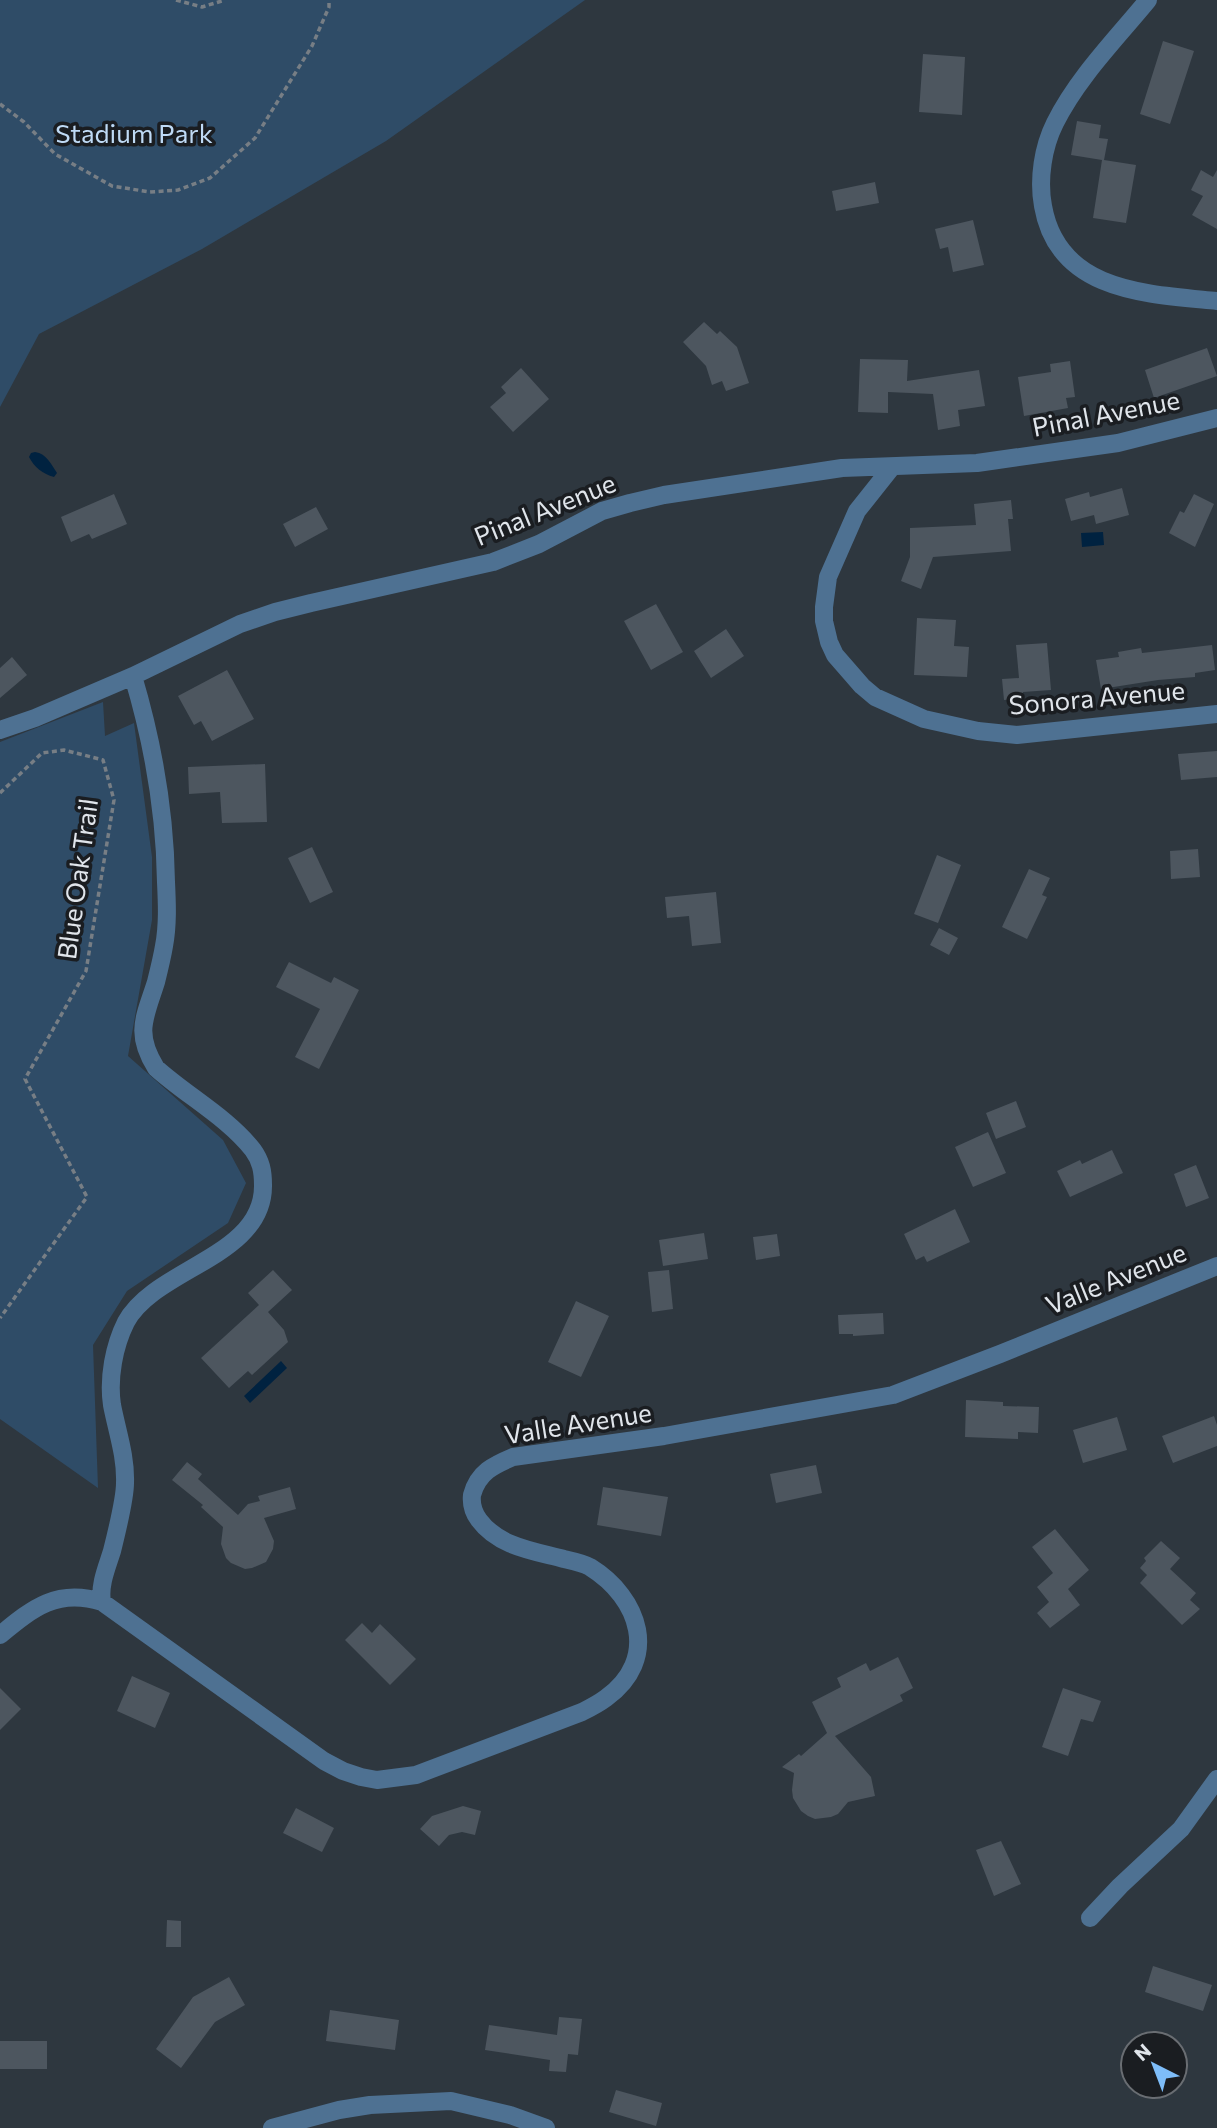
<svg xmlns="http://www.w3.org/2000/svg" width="1217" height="2128" font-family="Commissioner,sans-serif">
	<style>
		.green { fill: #2f4c67 }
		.water { fill: #002240 }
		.building { fill: #4d565f }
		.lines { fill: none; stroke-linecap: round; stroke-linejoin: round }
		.path { stroke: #777e85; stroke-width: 3.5; stroke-dasharray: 5 3.5; stroke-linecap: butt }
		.minor { stroke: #4e7192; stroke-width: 18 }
		.labels { text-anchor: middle; stroke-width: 7; stroke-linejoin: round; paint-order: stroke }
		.park-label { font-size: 26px; fill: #bfdaf5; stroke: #1a1d21 }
		.street-label { font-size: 26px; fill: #e0e5eb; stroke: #1a1d21 }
	</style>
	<rect width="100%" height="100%" fill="#2e373f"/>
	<!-- green -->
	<path class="green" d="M 0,0 L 585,0 L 386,141 L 202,249 L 39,334 L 0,407 Z
		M 103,702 L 105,736 L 134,723 L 152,857 L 152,920 L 128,1056 L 223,1140 L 246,1183 L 228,1223 L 127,1291 L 93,1345 L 98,1488 L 0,1419 L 0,742 Z"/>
	<!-- water -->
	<path class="water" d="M 35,452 C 47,454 51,464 57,473 L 54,477 C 43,474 34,467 29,457 L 31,453 Z
		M 1103,532 L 1104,545 L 1082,547 L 1081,533 Z
		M 281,1361 L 287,1368 L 250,1403 L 244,1396 Z"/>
	<!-- building -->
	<path class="building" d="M 1163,41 L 1194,51 L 1170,124 L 1140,114 Z
		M 923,54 L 965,57 L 962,115 L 919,112 Z
		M 1077,121 L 1101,125 L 1099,138 L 1108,139 L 1104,160 L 1136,165 L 1126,223 L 1093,218 L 1102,160 L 1071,155 Z
		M 1201,170 L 1213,177 L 1217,170 L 1217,229 L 1192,215 L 1203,196 L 1191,190 Z
		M 875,182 L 879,203 L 836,211 L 832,191 Z
		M 973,220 L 984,265 L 953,272 L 948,247 L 940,249 L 935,229 Z
		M 704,322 L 717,334 L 720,331 L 737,347 L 749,383 L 726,391 L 722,381 L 712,385 L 706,366 L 683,342 Z
		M 1207,348 L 1217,376 L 1154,398 L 1145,370 Z
		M 860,359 L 908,360 L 907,381 L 979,370 L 985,406 L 958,410 L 960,426 L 938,430 L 933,394 L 888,392 L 888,413 L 858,412 Z
		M 1070,361 L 1075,397 L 1066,398 L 1068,408 L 1024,416 L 1018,377 L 1051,372 L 1050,364 Z
		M 521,368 L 549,399 L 513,432 L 490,407 L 506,393 L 501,387 Z
		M 1122,488 L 1129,515 L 1096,524 L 1094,515 L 1071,521 L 1065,499 L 1089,492 L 1090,497 Z
		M 114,494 L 127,524 L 92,539 L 89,534 L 71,542 L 61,517 Z
		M 1194,494 L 1214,504 L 1195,547 L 1169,533 L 1180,511 L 1184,513 Z
		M 1011,500 L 1013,519 L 1008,519 L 1011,551 L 933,557 L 921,589 L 901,581 L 910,557 L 910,528 L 976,525 L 974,504 Z
		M 316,507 L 328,529 L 295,547 L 283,524 Z
		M 656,604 L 683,652 L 651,670 L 624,621 Z
		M 917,618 L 956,620 L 954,646 L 969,647 L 967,677 L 914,675 Z
		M 726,629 L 744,656 L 711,678 L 694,651 Z
		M 1047,643 L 1051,690 L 1023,692 L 1023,698 L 1004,700 L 1002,679 L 1019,678 L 1016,645 Z
		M 1212,645 L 1215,670 L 1195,673 L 1195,677 L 1158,680 L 1101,689 L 1096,660 L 1119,657 L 1118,652 L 1141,648 L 1142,653 Z
		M 12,657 L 27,675 L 0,698 L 0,668 Z
		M 227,670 L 254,719 L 212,741 L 201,721 L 194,725 L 178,696 Z
		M 1217,751 L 1217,777 L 1181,780 L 1178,754 Z
		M 265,764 L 267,822 L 222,823 L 220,792 L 189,794 L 188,767 Z
		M 312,847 L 333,892 L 310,903 L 288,858 Z
		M 1198,849 L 1200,877 L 1171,879 L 1170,851 Z
		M 937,855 L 961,865 L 938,923 L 914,914 Z
		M 1029,869 L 1050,878 L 1042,895 L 1047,897 L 1027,939 L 1002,927 Z
		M 716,892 L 721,943 L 692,946 L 689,916 L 667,918 L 665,897 Z
		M 939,928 L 958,938 L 949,955 L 930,945 Z
		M 289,962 L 331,983 L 334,977 L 359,990 L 319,1069 L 295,1057 L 320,1009 L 276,987 Z
		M 1016,1101 L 1026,1127 L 996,1139 L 986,1113 Z
		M 988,1132 L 1006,1173 L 973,1187 L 955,1147 Z
		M 1112,1150 L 1123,1173 L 1070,1197 L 1057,1171 L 1080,1160 L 1082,1164 Z
		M 1196,1165 L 1209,1198 L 1186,1207 L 1174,1174 Z
		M 955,1209 L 970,1242 L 927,1262 L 924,1256 L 916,1260 L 904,1234 Z
		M 704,1233 L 708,1259 L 663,1266 L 659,1240 Z
		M 777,1234 L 780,1256 L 756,1260 L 753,1237 Z
		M 273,1270 L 292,1290 L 268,1312 L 284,1330 L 288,1342 L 252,1375 L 248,1371 L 229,1388 L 201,1358 L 259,1305 L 248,1293 Z
		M 669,1270 L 673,1309 L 652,1312 L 648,1272 Z
		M 576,1301 L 609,1316 L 581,1377 L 548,1362 Z
		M 883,1313 L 884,1334 L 853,1336 L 853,1334 L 839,1334 L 838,1315 Z
		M 966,1400 L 1003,1402 L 1003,1406 L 1039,1407 L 1038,1433 L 1018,1432 L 1018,1439 L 965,1437 Z
		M 1214,1416 L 1217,1425 L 1217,1446 L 1173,1463 L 1162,1436 Z
		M 1117,1417 L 1127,1450 L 1083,1463 L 1073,1430 Z
		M 187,1462 L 202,1474 L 198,1479 L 238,1515 L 248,1504 L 260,1501 L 258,1496 L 290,1487 L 296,1509 L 264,1518 L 274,1541 L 273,1549 L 266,1562 L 252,1568 L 245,1569 L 231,1563 L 226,1558 L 221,1544 L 223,1527 L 201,1507 L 203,1505 L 172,1480 Z
		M 816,1465 L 822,1493 L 776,1503 L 770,1474 Z
		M 603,1487 L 668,1497 L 661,1536 L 597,1525 Z
		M 1055,1529 L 1089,1570 L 1068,1589 L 1080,1605 L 1050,1628 L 1037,1613 L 1049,1602 L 1037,1587 L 1053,1573 L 1032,1547 Z
		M 1161,1541 L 1180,1558 L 1170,1569 L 1196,1593 L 1190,1600 L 1200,1609 L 1182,1625 L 1140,1583 L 1147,1575 L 1140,1568 L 1146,1561 L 1144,1558 Z
		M 362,1623 L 372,1633 L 380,1624 L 416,1659 L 390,1685 L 345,1640 Z
		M 898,1657 L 913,1688 L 900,1695 L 903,1701 L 835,1736 L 871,1777 L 875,1796 L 848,1802 L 838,1814 L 831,1817 L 815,1819 L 808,1816 L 801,1811 L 793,1798 L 792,1790 L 794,1773 L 782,1767 L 799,1754 L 801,1756 L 827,1733 L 812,1702 L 841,1687 L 837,1678 L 866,1663 L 870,1671 Z
		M 132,1676 L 170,1693 L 155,1728 L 117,1711 Z
		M 0,1688 L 21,1709 L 0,1730 Z
		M 1063,1688 L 1101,1701 L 1093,1722 L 1081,1719 L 1068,1756 L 1042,1747 Z
		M 463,1806 L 481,1811 L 475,1835 L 462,1832 L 449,1835 L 439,1846 L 420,1829 L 432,1816 Z
		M 296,1808 L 334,1828 L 322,1852 L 283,1833 Z
		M 1001,1841 L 1021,1884 L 994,1896 L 976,1850 Z
		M 167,1920 L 181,1921 L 181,1947 L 166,1947 Z
		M 1153,1966 L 1212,1985 L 1203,2011 L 1145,1992 Z
		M 229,1977 L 245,2005 L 215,2022 L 181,2068 L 156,2049 L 193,1997 Z
		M 330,2010 L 399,2020 L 395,2050 L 326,2041 Z
		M 559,2017 L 582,2019 L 578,2055 L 568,2054 L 566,2072 L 549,2071 L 550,2060 L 485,2050 L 489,2025 L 557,2035 Z
		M 0,2041 L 47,2041 L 47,2069 L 0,2069 Z
		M 616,2090 L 662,2103 L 656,2126 L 609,2112 Z"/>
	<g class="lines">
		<!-- path -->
		<path class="path" d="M 176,0 L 202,7 L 225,0
			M 0,104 L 24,122 L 55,154 L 112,186 L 150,192 L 178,190 L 210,178 L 255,138 L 312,46 L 329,7 L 329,0
			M 0,793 L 42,753 L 64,750 L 103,760 L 114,800 L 86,971 L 25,1079 L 87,1197 L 0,1318"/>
		<!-- minor -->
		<path class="minor" d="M 1148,0 C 1116,39 1078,77 1055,123 C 1043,147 1038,179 1043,206 C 1058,292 1146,294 1217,301
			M 892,467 L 857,511 L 828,577 L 824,607 L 824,621 L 829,642 L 835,655 L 862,686 L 875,697 L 924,719 L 978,731 L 1017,735 L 1217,714
			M 0,730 L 35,718 L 133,676 L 240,624 L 275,612 L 311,603 L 493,562 L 539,544 L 602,511 L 630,503 L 664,495 L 842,468 L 977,463 L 1118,443 L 1217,418
			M 102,1602 C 99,1585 107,1567 112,1551 C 116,1535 125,1499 125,1483 C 126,1456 117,1431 112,1405 C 108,1378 114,1346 126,1322 C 155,1268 264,1257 263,1185 C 263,1171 261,1161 253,1150 C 227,1117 187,1096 156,1068 C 134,1033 145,1017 156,982 C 159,970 162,958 164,946 C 168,925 167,903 166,882 C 165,812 153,743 133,676
			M 0,1635 C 33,1608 57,1588 102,1602 L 324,1761 L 343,1771 L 361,1777 L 377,1780 L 416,1775 L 582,1712 C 590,1708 598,1704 606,1698 C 660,1659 640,1598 590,1567 C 583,1563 573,1561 564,1559 C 534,1551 499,1547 479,1520 C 473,1512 471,1504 472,1495 C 478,1472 494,1465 513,1457 L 664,1436 L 893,1395 L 1000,1354 L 1217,1266
			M 1090,1918 L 1120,1886 L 1181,1829 L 1217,1779
			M 272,2128 L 339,2110 L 370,2105 L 451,2101 L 510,2115 L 546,2128"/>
	</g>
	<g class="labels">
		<!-- park labels -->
		<g class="park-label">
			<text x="134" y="143">Stadium Park</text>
		</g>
		<!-- street labels -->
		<g class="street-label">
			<text transform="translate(1106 414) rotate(-11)" y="9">Pinal Avenue</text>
			<text transform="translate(545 510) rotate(-22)" y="9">Pinal Avenue</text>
			<text transform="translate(1097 698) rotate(-5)" y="9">Sonora Avenue</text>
			<text transform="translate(78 879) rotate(-82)" y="9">Blue Oak Trail</text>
			<text transform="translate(1116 1279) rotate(-22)" y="9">Valle Avenue</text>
			<text transform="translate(578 1424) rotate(-9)" y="9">Valle Avenue</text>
		</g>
	</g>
	<!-- north arrow -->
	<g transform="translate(1154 2065) rotate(318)"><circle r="33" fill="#1a1d21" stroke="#696d72" stroke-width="2"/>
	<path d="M0-5L12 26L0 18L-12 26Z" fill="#7ebdf9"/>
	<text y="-10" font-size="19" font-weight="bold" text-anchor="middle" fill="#e0e5eb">N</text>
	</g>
</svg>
